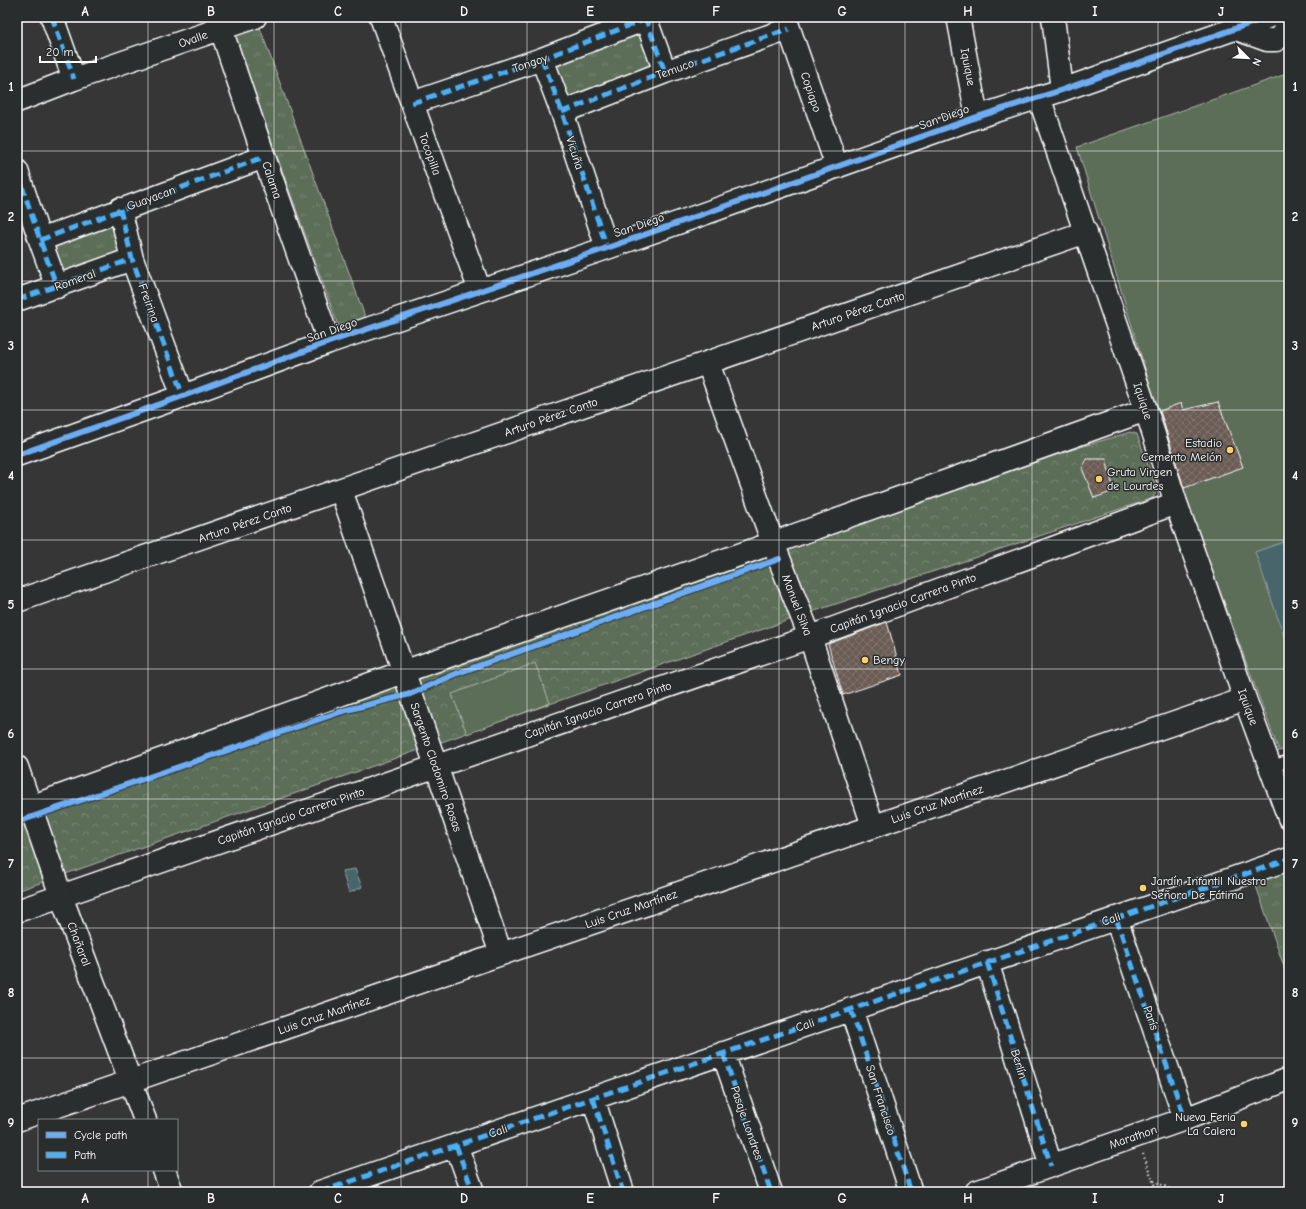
<svg xmlns="http://www.w3.org/2000/svg" width="1306" height="1209" font-family="'Comic Neue',sans-serif">
	<style>
		.grass { fill: url(#grass-tufts); stroke: #adb6ac }
		.park { fill: url(#park-crowns); stroke: #adb6ac }
		.garden { fill: #5b6e59; stroke: #adb6ac }
		.water { fill: #47656a; stroke: #91a3a6 }
		.building { fill: url(#building-cross-hatch); stroke: #fff }
		.lines { fill: none; stroke-linecap: round; stroke-linejoin: round }
		.service-casing { stroke: #fff; stroke-width: 14 }
		.minor-casing { stroke: #fff; stroke-width: 25 }
		.tertiary-casing { stroke: #fff; stroke-width: 25 }
		.path { stroke: #fff; stroke-width: 2.5; stroke-dasharray: 1 3; stroke-linecap: butt }
		.service { stroke: #2a2d2e; stroke-width: 11 }
		.minor { stroke: #2a2d2e; stroke-width: 22 }
		.tertiary { stroke: #2a2d2e; stroke-width: 22 }
		.quiet { stroke: #4cb0f7; stroke-width: 5; stroke-dasharray: 10 5; stroke-linecap: butt }
		.cycleway-casing { stroke: #2a2d2e; stroke-width: 8 }
		.cycleway { stroke: #6dadf4; stroke-width: 6 }
		.grid { fill: none; stroke: #fff; stroke-width: 1; stroke-opacity: 0.55 }
		.poi-dot { fill: #ffd166; stroke: #2a2d2e; stroke-width: 1.5 }
		.labels { text-anchor: middle; stroke-width: 3; stroke-linejoin: round; paint-order: stroke }
		.street-label { font-size: 12px; fill: #fff; stroke: #2a2d2e }
		.poi-label { font-size: 12px; fill: #fff; stroke: #2a2d2e; text-anchor: start }
		.neatline { fill: none; stroke: #fff; stroke-width: 1.5 }
		.grid-label { font-size: 13px; text-anchor: middle; font-weight: bold; fill: #fff }
	</style>
	<defs>
		<pattern id="grass-tufts" width="24" height="20" patternUnits="userSpaceOnUse"><rect width="24" height="20" fill="#5b6e59"/><path d="M3 7l-1-3M5 7V3M7 7l1-3M15 17l-1-3M17 17v-4M19 17l1-3" fill="none" stroke="#748472"/></pattern>
		<pattern id="park-crowns" width="20" height="18" patternUnits="userSpaceOnUse"><rect width="20" height="18" fill="#5b6e59"/><path d="M2 6a3 3 0 1 1 6 0M12 15a3 3 0 1 1 6 0" fill="none" stroke="#748472"/></pattern>
		<pattern id="building-cross-hatch" width="8" height="8" patternUnits="userSpaceOnUse"><rect width="8" height="8" fill="#6b5b54"/><path d="M0 0l8 8M0 8l8-8" fill="none" stroke="#81746e"/></pattern>
	</defs>
	<rect width="100%" height="100%" fill="#373636"/>
	<filter id="ink" filterUnits="userSpaceOnUse"><feTurbulence type="fractalNoise" baseFrequency=".025" numOctaves="2"/><feDisplacementMap in="SourceGraphic" scale="8" xChannelSelector="R" yChannelSelector="G"/><feConvolveMatrix kernelMatrix="1 2 1 2 8 2 1 2 1" color-interpolation-filters="sRGB"/></filter>
	<g filter="url(#ink)">
		<!-- grass -->
		<path class="grass" d="M 227,17 L 256,17 L 367,322 L 340,331 Z
			M 639,29 L 653,67 L 564,101 L 551,62 Z
			M 113,220 L 123,256 L 63,278 L 50,247 Z
			M 1289,870 L 1289,981 L 1255,883 Z"/>
		<!-- park -->
		<path class="park" d="M 1130,432 L 1137,434 L 1157,490 L 1153,498 L 809,613 L 17,891 L 17,817 L 1012,468 Z"/>
		<!-- garden -->
		<path class="garden" d="M 1289,73 L 1289,748 L 1279,751 L 1182,489 L 1077,147 Z
			M 535,663 L 550,703 L 467,734 L 452,694 Z"/>
		<!-- water -->
		<path class="water" d="M 1289,540 L 1289,635 L 1284,636 L 1255,552 Z
			M 355,869 L 362,887 L 349,893 L 342,871 Z"/>
		<!-- building -->
		<path class="building" d="M 1218,402 L 1243,467 L 1184,488 L 1160,411 L 1181,403 L 1183,410 Z
			M 1087,459 L 1106,459 L 1114,491 L 1094,498 L 1082,468 Z
			M 887,622 L 902,675 L 843,695 L 828,644 Z"/>
		<g class="lines">
			<defs>
				<path id="service" d="M 1270,767 L 1289,761"/>
				<path id="minor" d="M 52,17 L 74,79
					M 217,17 L 264,157 L 329,342
					M 381,17 L 480,291
					M 645,17 L 665,72
					M 785,17 L 837,167
					M 958,17 L 977,117
					M 1053,17 L 1062,90
					M 1236,29 L 1267,40 L 1276,40 C 1285,34 1286,27 1285,17
					M 542,59 L 562,112 L 607,248
					M 1039,97 L 1146,410 L 1176,503 L 1245,699 L 1289,818
					M 17,101 L 74,79 L 255,17
					M 412,103 L 542,59 L 646,19
					M 562,112 L 665,72 L 789,29
					M 17,171 L 40,240 L 57,287
					M 120,209 L 132,259 L 183,396
					M 40,240 L 264,157
					M 17,300 L 132,259
					M 708,363 L 773,543 L 810,637 L 873,826
					M 17,455 L 183,396 L 329,342 L 607,248 L 977,117 L 1062,90 L 1268,17
					M 341,490 L 501,954
					M 17,601 L 1086,232
					M 30,807 L 403,672 L 773,543 L 1146,410
					M 61,896 L 810,637 L 1176,503
					M 1116,918 L 1185,1119
					M 987,962 L 1051,1166
					M 851,1009 L 911,1192
					M 723,1053 L 771,1192
					M 593,1098 L 623,1192
					M 17,1120 L 1245,699
					M 456,1145 L 473,1192
					M 320,1192 L 1289,859
					M 976,1192 L 1185,1119 L 1289,1079"/>
				<path id="tertiary" d="M 17,767 L 61,896 L 145,1120
					M 17,911 L 61,896
					M 164,1170 L 172,1192"/>
			</defs>
			<!-- service casing -->
			<use href="#service" class="service-casing"/>
			<!-- minor casing -->
			<use href="#minor" class="minor-casing"/>
			<!-- tertiary casing -->
			<use href="#tertiary" class="tertiary-casing"/>
			<!-- path -->
			<path class="path" d="M 1143,1154 L 1157,1192
				M 1154,1181 L 1176,1192"/>
			<!-- service -->
			<use href="#service" class="service"/>
			<!-- minor -->
			<use href="#minor" class="minor"/>
			<!-- tertiary -->
			<use href="#tertiary" class="tertiary"/>
			<!-- quiet -->
			<path class="quiet" d="M 52,17 L 74,79
				M 645,17 L 665,72
				M 542,59 L 562,112 L 607,248
				M 412,103 L 542,59 L 646,19
				M 562,112 L 665,72 L 789,29
				M 17,171 L 40,240 L 57,287
				M 120,209 L 132,259 L 183,396
				M 40,240 L 264,157
				M 17,300 L 132,259
				M 1116,918 L 1185,1119
				M 987,962 L 1051,1166
				M 851,1009 L 911,1192
				M 723,1053 L 771,1192
				M 593,1098 L 623,1192
				M 456,1145 L 473,1192
				M 320,1192 L 1289,859"/>
			<defs>
				<path id="cycleway" d="M 17,455 L 183,396 L 329,342 L 607,248 L 977,117 L 1062,90 L 1268,17
					M 17,822 L 343,711 L 410,694 L 458,673 L 779,559"/>
			</defs>
			<!-- cycleway casing -->
			<use href="#cycleway" class="cycleway-casing"/>
			<!-- cycleway -->
			<use href="#cycleway" class="cycleway"/>
		</g>
	</g>
	<!-- grid -->
	<path class="grid" d="M 148,17 L 148,1120M 274,17 L 274,1192M 401,17 L 401,1192M 527,17 L 527,1192M 653,17 L 653,1192M 779,17 L 779,1192M 905,17 L 905,1192M 1032,17 L 1032,1192M 1158,17 L 1158,1192M 17,151 L 1289,151M 17,281 L 1289,281M 17,410 L 1289,410M 17,540 L 1289,540M 17,669 L 1289,669M 17,799 L 1289,799M 17,928 L 1289,928M 17,1058 L 1289,1058M 148,1170 L 148,1192"/>
	<!-- markers -->
	<g class="poi-dot">
		<circle cx="1230" cy="450" r="4"/>
		<circle cx="1099" cy="479" r="4"/>
		<circle cx="865" cy="660" r="4"/>
		<circle cx="1143" cy="888" r="4"/>
		<circle cx="1244" cy="1124" r="4"/>
	</g>
	<g class="labels">
		<!-- street labels -->
		<g class="street-label">
			<text transform="translate(193 39) rotate(-19)" y="4">Ovalle</text>
			<text transform="translate(530 63) rotate(-19)" y="4">Tongoy</text>
			<text transform="translate(968 67) rotate(79)" y="4">Iquique</text>
			<text transform="translate(675 69) rotate(-20)" y="4">Temuco</text>
			<text transform="translate(811 92) rotate(71)" y="4">Copiapo</text>
			<text transform="translate(944 117) rotate(-20)" y="4">San Diego</text>
			<text transform="translate(575 153) rotate(72)" y="4">Vicuña</text>
			<text transform="translate(430 154) rotate(70)" y="4">Tocopilla</text>
			<text transform="translate(272 180) rotate(71)" y="4">Calama</text>
			<text transform="translate(151 198) rotate(-20)" y="4">Guayacan</text>
			<text transform="translate(639 225) rotate(-19)" y="4">San Diego</text>
			<text transform="translate(75 280) rotate(-20)" y="4">Romeral</text>
			<text transform="translate(149 303) rotate(70)" y="4">Freirina</text>
			<text transform="translate(858 311) rotate(-19)" y="4">Arturo Pérez Canto</text>
			<text transform="translate(332 330) rotate(-19)" y="4">San Diego</text>
			<text transform="translate(1143 401) rotate(72)" y="4">Iquique</text>
			<text transform="translate(551 417) rotate(-19)" y="4">Arturo Pérez Canto</text>
			<text transform="translate(245 523) rotate(-19)" y="4">Arturo Pérez Canto</text>
			<text transform="translate(903 603) rotate(-20)" y="4">Capitán Ignacio Carrera Pinto</text>
			<text transform="translate(797 605) rotate(69)" y="4">Manuel Silva</text>
			<text transform="translate(1248 707) rotate(70)" y="4">Iquique</text>
			<text transform="translate(598 710) rotate(-19)" y="4">Capitán Ignacio Carrera Pinto</text>
			<text transform="translate(436 767) rotate(71)" y="4">Sargento Clodomiro Rosas</text>
			<text transform="translate(937 804) rotate(-19)" y="4">Luis Cruz Martínez</text>
			<text transform="translate(291 816) rotate(-19)" y="4">Capitán Ignacio Carrera Pinto</text>
			<text transform="translate(631 909) rotate(-19)" y="4">Luis Cruz Martínez</text>
			<text transform="translate(1111 919) rotate(-19)" y="4">Cali</text>
			<text transform="translate(79 944) rotate(69)" y="4">Chañaral</text>
			<text transform="translate(324 1015) rotate(-19)" y="4">Luis Cruz Martínez</text>
			<text transform="translate(1151 1018) rotate(71)" y="4">París</text>
			<text transform="translate(805 1025) rotate(-19)" y="4">Cali</text>
			<text transform="translate(1019 1064) rotate(73)" y="4">Berlín</text>
			<text transform="translate(881 1100) rotate(72)" y="4">San Francisco</text>
			<text transform="translate(747 1123) rotate(71)" y="4">Pasaje Londres</text>
			<text transform="translate(498 1131) rotate(-19)" y="4">Cali</text>
			<text transform="translate(1133 1137) rotate(-19)" y="4">Marathon</text>
		</g>
		<!-- poi labels -->
		<g class="poi-label">
			<text x="1222" y="447" text-anchor="end">Estadio<tspan x="1222" dy="14">Cemento Melón</tspan></text>
			<text x="1107" y="476">Gruta Virgen<tspan x="1107" dy="14">de Lourdes</tspan></text>
			<text x="873" y="664">Bengy</text>
			<text x="1151" y="885">Jardín Infantil Nuestra<tspan x="1151" dy="14">Señora De Fátima</tspan></text>
			<text x="1236" y="1121" text-anchor="end">Nueva Feria<tspan x="1236" dy="14">La Calera</tspan></text>
		</g>
	</g>
	<!-- margin -->
	<rect width="1306" height="1209" fill="none" stroke="#2a2d2e" stroke-width="44"/>
	<!-- legend -->
	<rect x="38" y="1119" width="140" height="52" fill="#2a2d2e" stroke="#7f8182"/>
	<rect x="46" y="1132" width="20" height="6" fill="#6dadf4" stroke="#7f8182"/>
	<text x="74" y="1139" font-size="12" fill="#ffffff">Cycle path</text>
	<rect x="46" y="1152" width="20" height="6" fill="#4cb0f7" stroke="#7f8182"/>
	<text x="74" y="1159" font-size="12" fill="#ffffff">Path</text>
	<!-- north arrow -->
	<g transform="translate(1248 58) rotate(114)" stroke="#2a2d2e" stroke-width="3" paint-order="stroke">
	<path d="M0-3L7 15L0 10L-7 15Z" fill="#ffffff"/>
	<text y="-6" font-size="11" font-weight="bold" text-anchor="middle" fill="#ffffff">N</text>
	</g>
	<!-- scale -->
	<path d="M40 56v6h56v-6" fill="none" stroke="#ffffff" stroke-width="2"/>
	<text x="46" y="56" font-size="12" fill="#ffffff" stroke="#2a2d2e" stroke-width="3" paint-order="stroke">20 m</text>
	<rect x="22" y="22" width="1262" height="1165" class="neatline"/>
	<g class="grid-label">
		<text x="85" y="16">A</text>
		<text x="211" y="16">B</text>
		<text x="338" y="16">C</text>
		<text x="464" y="16">D</text>
		<text x="590" y="16">E</text>
		<text x="716" y="16">F</text>
		<text x="842" y="16">G</text>
		<text x="968" y="16">H</text>
		<text x="1095" y="16">I</text>
		<text x="1221" y="16">J</text>
		<text x="11" y="91">1</text>
		<text x="1295" y="91">1</text>
		<text x="11" y="221">2</text>
		<text x="1295" y="221">2</text>
		<text x="11" y="350">3</text>
		<text x="1295" y="350">3</text>
		<text x="11" y="480">4</text>
		<text x="1295" y="480">4</text>
		<text x="11" y="609">5</text>
		<text x="1295" y="609">5</text>
		<text x="11" y="738">6</text>
		<text x="1295" y="738">6</text>
		<text x="11" y="868">7</text>
		<text x="1295" y="868">7</text>
		<text x="11" y="997">8</text>
		<text x="1295" y="997">8</text>
		<text x="11" y="1127">9</text>
		<text x="1295" y="1127">9</text>
		<text x="85" y="1203">A</text>
		<text x="211" y="1203">B</text>
		<text x="338" y="1203">C</text>
		<text x="464" y="1203">D</text>
		<text x="590" y="1203">E</text>
		<text x="716" y="1203">F</text>
		<text x="842" y="1203">G</text>
		<text x="968" y="1203">H</text>
		<text x="1095" y="1203">I</text>
		<text x="1221" y="1203">J</text>
	</g>
</svg>
